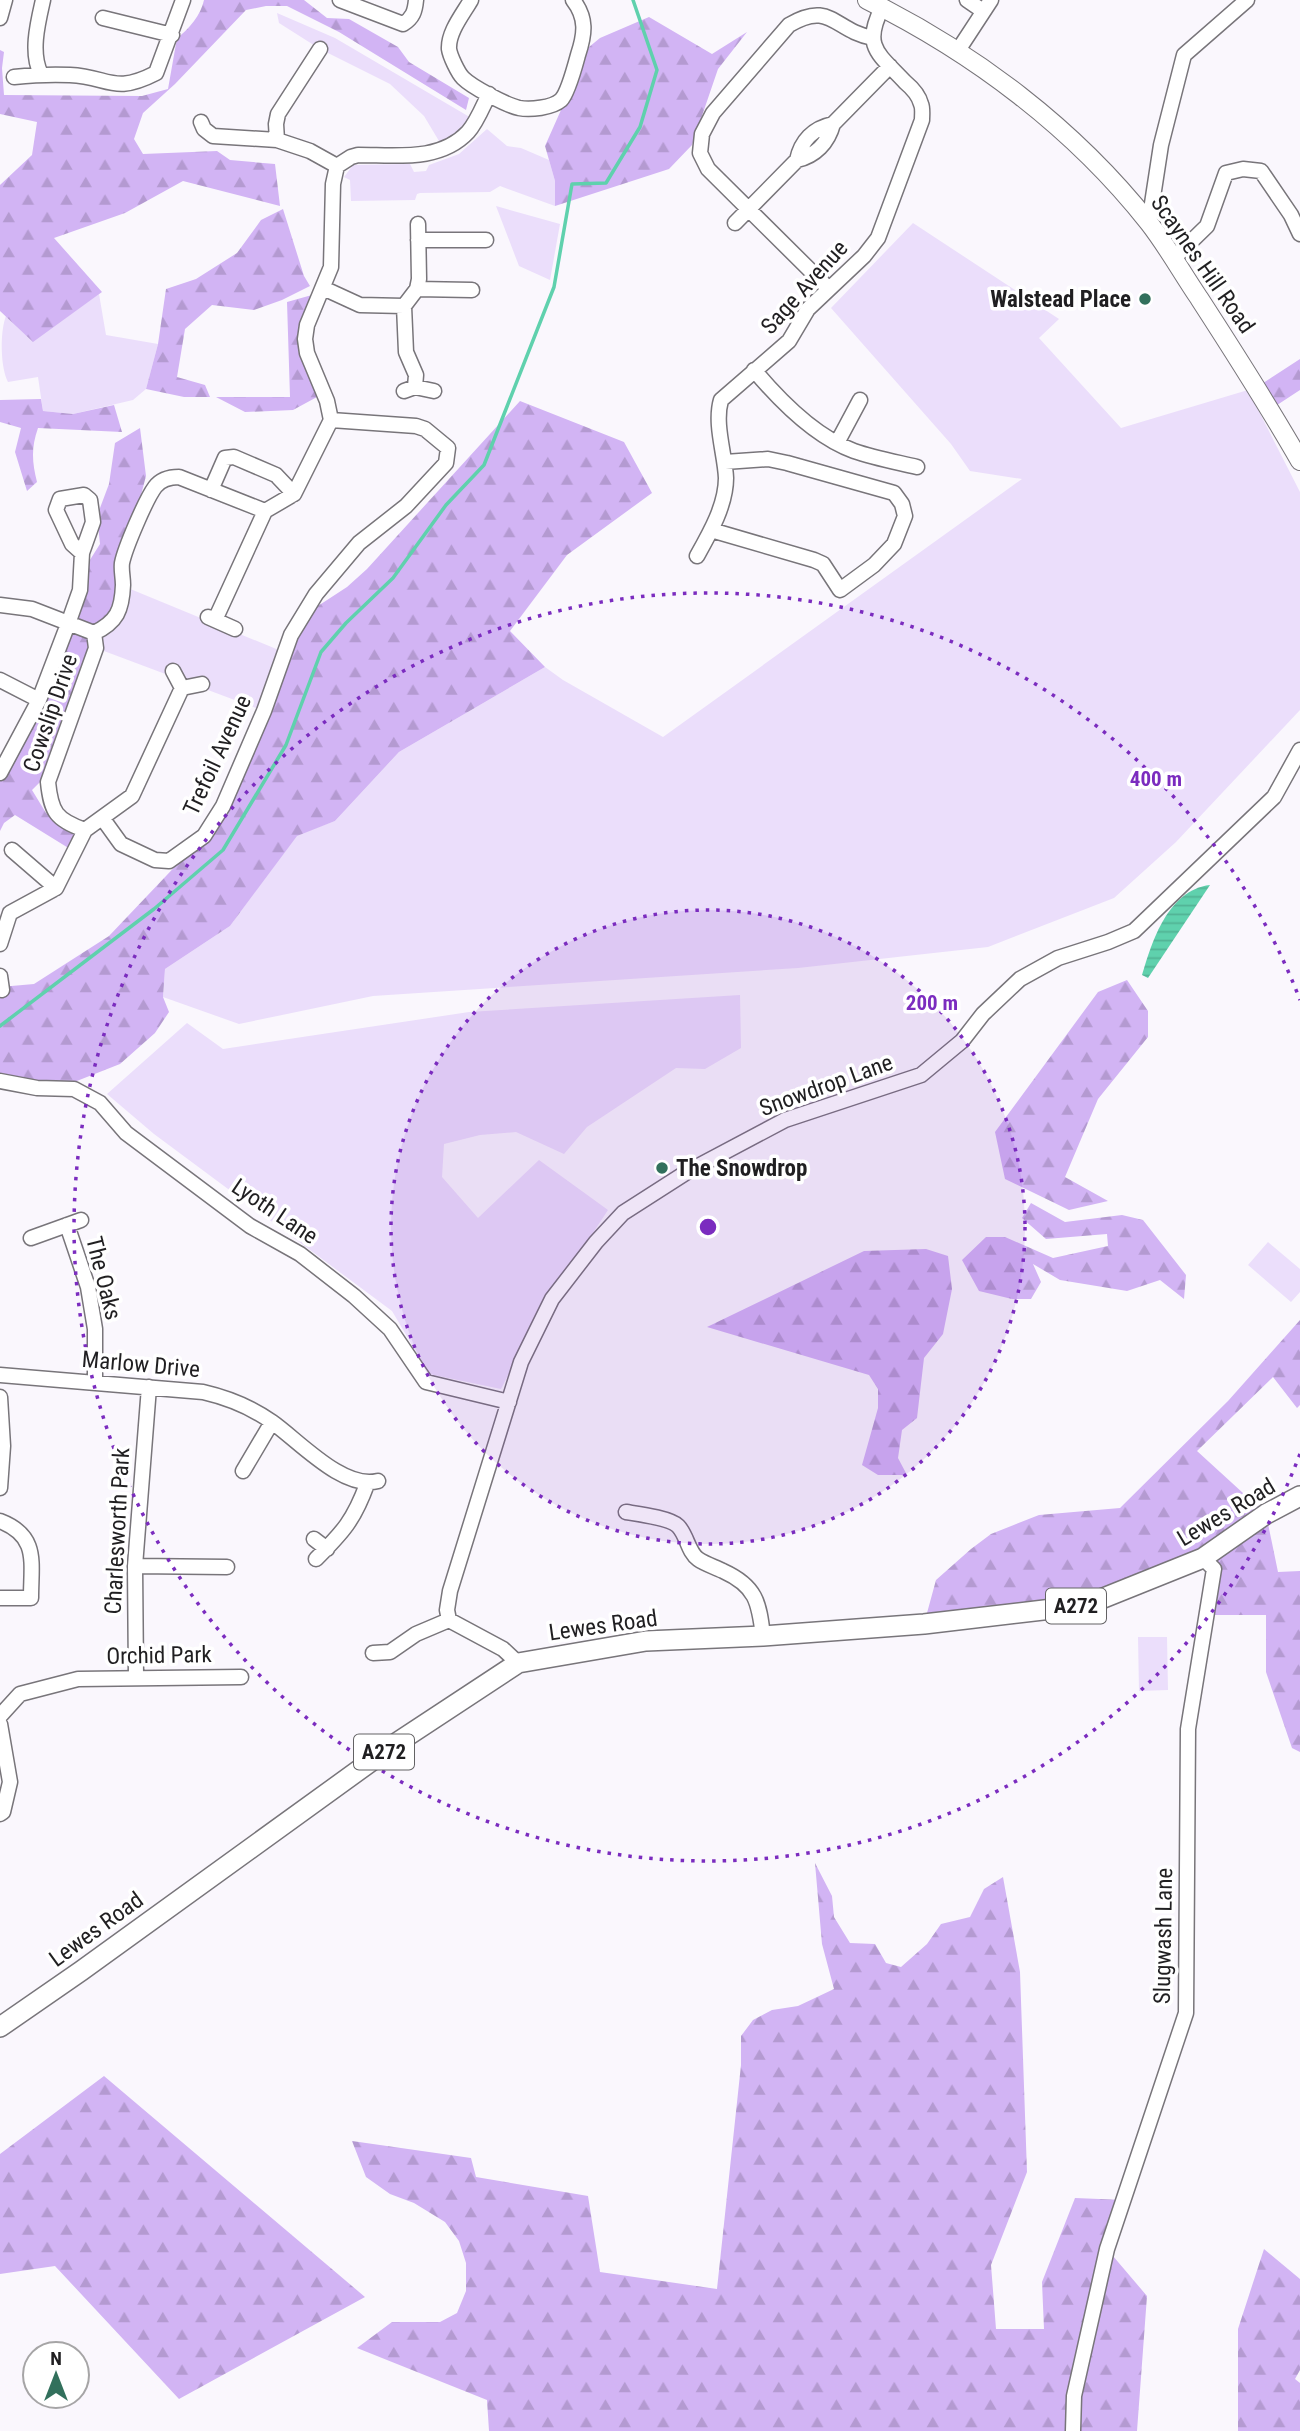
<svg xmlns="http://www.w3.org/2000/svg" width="1300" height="2431" font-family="'Roboto Condensed',sans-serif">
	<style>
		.green { fill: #ebdefb }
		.forest { fill: url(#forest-firs) }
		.water { fill: url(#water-rules) }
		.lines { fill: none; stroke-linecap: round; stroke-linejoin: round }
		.stream { stroke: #5fd1ad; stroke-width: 3.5 }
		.minor-casing { stroke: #78757a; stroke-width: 17 }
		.major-casing { stroke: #78757a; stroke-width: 20 }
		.highway-casing { stroke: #78757a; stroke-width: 22 }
		.minor { stroke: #fff; stroke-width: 14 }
		.major { stroke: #fff; stroke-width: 18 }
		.highway { stroke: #fff; stroke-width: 19 }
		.ring { fill: none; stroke: #7b2cbf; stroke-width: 3.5; stroke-dasharray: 3.5 7 }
		.poi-dot { fill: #32705c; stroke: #fff; stroke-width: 2.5 }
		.labels { text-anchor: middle; stroke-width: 7; stroke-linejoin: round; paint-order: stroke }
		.shield { fill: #fff; stroke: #636264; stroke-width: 2 }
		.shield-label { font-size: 21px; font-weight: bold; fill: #201f21 }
		.street-label { font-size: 23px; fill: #201f21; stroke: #fff }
		.poi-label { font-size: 23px; font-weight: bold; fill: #201f21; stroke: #fff; text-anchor: end }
		.centre { fill: #7b2cbf; stroke: #fff; stroke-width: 3.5 }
		.ring-label { font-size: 21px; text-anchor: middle; font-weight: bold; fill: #7b2cbf; stroke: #fff; stroke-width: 7; stroke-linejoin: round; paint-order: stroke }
	</style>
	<defs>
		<pattern id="forest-firs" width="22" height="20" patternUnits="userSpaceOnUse" patternTransform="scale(1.75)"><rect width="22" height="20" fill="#d2b4f4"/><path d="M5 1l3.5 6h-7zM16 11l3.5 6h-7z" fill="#b49ad1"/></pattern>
		<pattern id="water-rules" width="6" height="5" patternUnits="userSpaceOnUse" patternTransform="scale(1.75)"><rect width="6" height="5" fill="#5fd1ad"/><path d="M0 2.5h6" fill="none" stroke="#52b395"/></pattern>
	</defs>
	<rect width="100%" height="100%" fill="#faf7fd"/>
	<!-- green -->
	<path class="green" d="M 277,13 L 335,38 L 473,119 L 442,146 L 424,116 L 390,84 L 320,49 L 279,23 Z
		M 487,129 L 507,146 L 521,148 L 549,160 L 555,181 L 555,206 L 500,186 L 490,192 L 420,193 L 417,194 L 415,200 L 351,201 L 350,180 L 344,177 L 353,165 L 410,164 L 414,172 L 426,171 L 429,165 L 459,154 Z
		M 496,206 L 560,224 L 550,280 L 519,266 Z
		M 913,223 L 1059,319 L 1039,338 L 1121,428 L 1248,390 L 1300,492 L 1300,710 L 1176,842 L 1114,898 L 988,947 L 798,968 L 373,996 L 239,1024 L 163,997 L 165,969 L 230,926 L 297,835 L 335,821 L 399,752 L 545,667 L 563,680 L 663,737 L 1022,479 L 970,471 L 951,444 L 831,308 Z
		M 99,294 L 106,335 L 158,344 L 146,389 L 133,400 L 73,414 L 43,411 L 38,377 L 8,382 C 0,367 0,331 6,316 L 33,341 Z
		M 123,586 L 286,653 L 264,711 L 96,648 Z
		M 740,995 L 741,1048 L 705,1069 L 676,1068 L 587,1127 L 564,1154 L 516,1132 L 480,1135 L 444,1144 L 442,1177 L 478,1218 L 539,1160 L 608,1210 L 537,1318 L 501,1389 L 429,1374 L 392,1311 L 154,1134 L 107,1094 L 187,1023 L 223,1049 L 469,1012 Z
		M 1268,1242 L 1300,1269 L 1300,1292 L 1291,1302 L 1248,1265 Z
		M 1138,1637 L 1167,1637 L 1168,1690 L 1139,1691 Z"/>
	<!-- forest -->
	<path class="forest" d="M 204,0 L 304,0 L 327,18 L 349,19 L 398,47 L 409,62 L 469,98 L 466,110 L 339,32 L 287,6 L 266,6 L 246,10 L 175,84 L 143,113 L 134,139 L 143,154 L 217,151 L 230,160 L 275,164 L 280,206 L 183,181 L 125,213 L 54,238 L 102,292 L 33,342 L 0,311 L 0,185 L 32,155 L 37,122 L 0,114 L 0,50 L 4,52 L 2,68 L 4,95 L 142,96 L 168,89 L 177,38 C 189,29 201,15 204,0 Z
		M 649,17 L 712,54 L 747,32 L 718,69 L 692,145 L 669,169 L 555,206 L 555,181 L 545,146 L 589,47 L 600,38 Z
		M 283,209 L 304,276 L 310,286 L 282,300 L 254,310 L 212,305 L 185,329 L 177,377 L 205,385 L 210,397 L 184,397 L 146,389 L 158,344 L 166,289 L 196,279 L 237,253 L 261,220 Z
		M 312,295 L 301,353 L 317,397 L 293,410 L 245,412 L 216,397 L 290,397 L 287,302 Z
		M 1300,359 L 1300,390 L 1271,409 L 1257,387 Z
		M 41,399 L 43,411 L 73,414 L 114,405 L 122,432 L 38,428 C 31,448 32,462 37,482 L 27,491 L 15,452 L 21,428 L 0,422 L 0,400 Z
		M 520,401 L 624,442 L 652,493 L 567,555 L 510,631 L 545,667 L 399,752 L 335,821 L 297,836 L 230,926 L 165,969 L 163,997 L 169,1012 L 155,1033 L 120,1064 L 59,1088 L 0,1079 L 0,987 L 34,984 L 109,936 L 204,836 L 301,617 L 347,587 L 367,569 Z
		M 140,428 L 146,476 L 107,624 L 95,630 L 76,622 L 88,563 L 100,544 L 97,516 L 109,484 L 115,443 Z
		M 72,634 L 89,638 L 92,649 L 44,778 L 32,790 L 46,813 L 77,836 L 70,849 L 15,815 L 4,823 L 0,831 L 0,781 L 5,774 L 67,637 Z
		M 1127,980 L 1148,1011 L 1148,1037 L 1098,1099 L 1065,1177 L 1108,1201 L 1069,1210 L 1005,1179 L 995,1132 L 1098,992 Z
		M 1031,1203 L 1065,1222 L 1122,1215 L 1143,1220 L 1186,1275 L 1184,1299 L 1160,1280 L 1127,1291 L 1060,1280 L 1033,1264 L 1041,1282 L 1031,1299 L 1012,1299 L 979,1291 L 962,1260 L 986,1237 L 1005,1237 L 1053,1258 L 1108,1246 L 1107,1234 L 1046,1239 L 1022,1218 Z
		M 926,1249 L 948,1256 L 952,1289 L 943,1334 L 924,1358 L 917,1418 L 902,1430 L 898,1458 L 907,1475 L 878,1475 L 862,1465 L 878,1408 L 878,1389 L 869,1375 L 707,1327 L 864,1251 Z
		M 1300,1320 L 1300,1405 L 1297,1408 L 1273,1377 L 1197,1451 L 1266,1514 L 1278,1572 L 1300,1571 L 1300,1752 L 1292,1748 L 1266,1672 L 1266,1615 L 1206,1615 L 1214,1569 L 1203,1558 L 1086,1605 L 924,1624 L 936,1580 L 971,1549 L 991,1534 L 1039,1515 L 1120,1508 L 1228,1401 Z
		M 815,1863 L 832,1896 L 834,1917 L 850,1943 L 875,1944 L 886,1963 L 901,1967 L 927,1944 L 941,1924 L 970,1917 L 984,1889 L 1003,1877 L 1020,1972 L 1027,2172 L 991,2265 L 996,2329 L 1044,2329 L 1042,2282 L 1075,2198 L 1124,2200 L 1107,2249 L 1147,2296 L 1137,2431 L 489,2431 L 487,2400 L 357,2348 L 392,2322 L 440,2322 L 457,2313 L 466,2291 L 466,2263 L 459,2241 L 445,2222 L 414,2203 L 390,2194 L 366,2177 L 352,2141 L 471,2158 L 476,2177 L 588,2196 L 600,2272 L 717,2289 L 741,2065 L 741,2036 L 753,2020 L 772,2010 L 798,2006 L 834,1989 L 822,1944 Z
		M 104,2076 L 365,2297 L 179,2399 L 55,2266 L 0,2274 L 0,2154 Z
		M 1264,2249 L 1300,2279 L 1300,2370 L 1295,2379 L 1300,2383 L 1300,2431 L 1238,2431 L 1238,2329 Z"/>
	<!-- water -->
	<path class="water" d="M 1210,885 L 1148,978 L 1142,975 C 1152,941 1168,890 1210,885 Z"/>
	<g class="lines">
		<!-- stream -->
		<path class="stream" d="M 0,1026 L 154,909 L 223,850 L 286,745 L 321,652 L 346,623 L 393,578 L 446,505 L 484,465 L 554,287 L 572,184 L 606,183 L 640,127 L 657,70 L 633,0"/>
		<defs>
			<path id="minor" d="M 340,0 L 403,24 C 413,18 415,11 416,0
				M 471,0 C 463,14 448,32 449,49 C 450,56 458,73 463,78 C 472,87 506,105 519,108 C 530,110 552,108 561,100 C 568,93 575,66 578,55 C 585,34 587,18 573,0
				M 967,0 L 983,11
				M 0,18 L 5,0
				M 103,18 L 172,35
				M 957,52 L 991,0
				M 41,74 C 30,53 38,22 43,0
				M 14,77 C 33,75 51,74 70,75 C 110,77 113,95 156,73 L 183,0
				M 201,122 L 204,129 L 213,136 L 277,140 L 310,151 L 337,166
				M 277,140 L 276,124 L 278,114 L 320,49
				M 797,160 C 801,141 813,128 833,124
				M 735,223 L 797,160 C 815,156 828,143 833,124 L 890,66
				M 1149,223 L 1161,145 L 1184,55 L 1247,0
				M 418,240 L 486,240
				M 1173,259 L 1207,226 L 1226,173 L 1243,169 L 1261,171 L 1291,215 L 1300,234
				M 323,288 L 360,305 L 404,306 L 417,289 L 419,279 L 418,224
				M 417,289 L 472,290
				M 829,289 L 708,169 L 700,153 L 702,134 L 713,113 L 789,25 C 831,0 834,31 873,38
				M 404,306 L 406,352 L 416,375 L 415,387
				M 754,370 C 780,401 815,437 854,451 C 874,458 896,462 917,467
				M 404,391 L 415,387 L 434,391
				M 837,443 L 860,400
				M 211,490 L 225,458 L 234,457 L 276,475 L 294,494
				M 711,530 L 814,560 L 823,564 L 840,590 L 874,565 L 894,544 L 905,516 L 902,504 L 894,493 L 787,463 L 768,459 L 725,462
				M 697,556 C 710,533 726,505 726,478 C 725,454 714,424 721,400 L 789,341 L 808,309 L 864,256 L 878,238 L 922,120 C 922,115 923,108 921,104 C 919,96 911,87 905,82 C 879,54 862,47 882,8
				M 0,605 L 32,609 L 94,633 C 117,622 122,610 123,585 C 123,577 121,570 122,563 C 125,548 146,499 155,487 C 161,479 170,477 179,477 L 265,511 L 294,494 L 331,420 L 327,401 L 307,353 L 305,339 L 307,325 L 331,267 L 333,184 L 337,166 L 351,157 L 358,155 C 396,155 440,162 468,132 C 477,122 483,106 489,94
				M 208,617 L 235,629
				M 215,620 L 265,511
				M 173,671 L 182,688 L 202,684
				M 0,680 L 39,700
				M 0,773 L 39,700 L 68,624 L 80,590 L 82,553 L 72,544 L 56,510 L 60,499 L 84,495 L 90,500 L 93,522 L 82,553
				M 103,819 L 121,844 L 155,860 L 169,861 L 204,836 L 223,806 L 264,711 L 291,635 L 316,594 L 359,543 L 406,506 L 446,463 L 448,448 L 425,429 L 416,426 L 331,420
				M 85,830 C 56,820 51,812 48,782 L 96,648 L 94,633
				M 85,830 L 132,796 L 182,688
				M 12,850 L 56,888
				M 0,944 L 10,913 L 56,888 L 85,830
				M 0,976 L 2,990
				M 0,1081 L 37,1088 L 74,1089 L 100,1103 L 126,1133 L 250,1226 L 300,1254 L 354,1296 L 390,1329 L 426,1382 L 509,1402
				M 67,1225 L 88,1287 L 95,1329 L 95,1383
				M 31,1238 L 81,1220
				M 0,1375 L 203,1392 C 229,1398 251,1407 272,1422 C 299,1441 343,1490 378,1481
				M 0,1397 L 3,1446 L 0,1488
				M 243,1471 L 272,1422
				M 626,1512 C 638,1514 670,1518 678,1526 C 687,1535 688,1552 698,1559 C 705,1564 715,1567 723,1571 C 756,1586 759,1602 763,1636
				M 0,1521 C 39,1536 31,1562 31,1598 L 0,1598
				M 314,1539 L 327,1549
				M 316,1559 C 343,1532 354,1520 367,1484
				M 135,1566 L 227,1567
				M 373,1653 L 390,1652 L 416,1634 L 449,1620
				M 518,1663 L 503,1649 L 449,1620 L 447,1610 L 450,1591 L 521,1362 L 552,1299 L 596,1242 L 623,1213 L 687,1172 L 785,1120 L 921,1075 L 962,1041 L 983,1014 L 1020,979 L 1058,958 L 1108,942 L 1134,931 L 1274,797 L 1300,750
				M 136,1677 L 135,1566 L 149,1387
				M 0,1716 L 20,1694 L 78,1679 L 241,1677
				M 0,1724 L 10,1782 L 3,1812 L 0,1814
				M 1073,2431 L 1074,2396 L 1107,2249 L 1186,2013 L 1188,1729 L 1214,1569 L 1203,1558"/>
			<path id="major" d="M 867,0 C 974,53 1074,128 1149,223 C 1167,246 1182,273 1199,298 C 1234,352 1268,405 1300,461"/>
			<path id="highway" d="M 0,2027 L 81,1971 L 395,1744 L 518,1663 L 646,1641 L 763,1636 L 924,1624 L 1086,1605 L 1203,1558 L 1266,1514 L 1300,1496"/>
		</defs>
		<!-- minor casing -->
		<use href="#minor" class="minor-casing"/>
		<!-- major casing -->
		<use href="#major" class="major-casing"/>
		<!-- highway casing -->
		<use href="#highway" class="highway-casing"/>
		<!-- minor -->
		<use href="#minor" class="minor"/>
		<!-- major -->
		<use href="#major" class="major"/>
		<!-- highway -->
		<use href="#highway" class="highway"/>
	</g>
	<!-- distance rings -->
	<circle cx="708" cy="1227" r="317" fill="#7b2cbf" fill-opacity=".12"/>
	<g class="ring">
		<circle cx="708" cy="1227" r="317"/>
		<path d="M1300 1454A634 634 0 1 1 1300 1000"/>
	</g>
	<!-- markers -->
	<g class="poi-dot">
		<circle cx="1145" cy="299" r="7"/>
		<circle cx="662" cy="1168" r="7"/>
	</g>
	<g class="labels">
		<!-- shield labels -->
		<g class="shield">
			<rect x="1046" y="1588.5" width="60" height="35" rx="5"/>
			<rect x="354" y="1734.5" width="60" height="35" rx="5"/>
		</g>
		<g class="shield-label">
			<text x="1076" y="1613">A272</text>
			<text x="384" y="1759">A272</text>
		</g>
		<!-- street labels -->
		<g class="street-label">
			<text transform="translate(1203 264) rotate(55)" y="8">Scaynes Hill Road</text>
			<text transform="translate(804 287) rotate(-48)" y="8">Sage Avenue</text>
			<text transform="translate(50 713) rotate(-71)" y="8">Cowslip Drive</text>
			<text transform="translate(217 755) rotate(-65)" y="8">Trefoil Avenue</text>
			<text transform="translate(826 1085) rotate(-20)" y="8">Snowdrop Lane</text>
			<text transform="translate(275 1211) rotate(34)" y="8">Lyoth Lane</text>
			<text transform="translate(104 1278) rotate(76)" y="8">The Oaks</text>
			<text transform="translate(141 1364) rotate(5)" y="8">Marlow Drive</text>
			<text transform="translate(1226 1512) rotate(-31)" y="8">Lewes Road</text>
			<text transform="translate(117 1531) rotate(-87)" y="8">Charlesworth Park</text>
			<text transform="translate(603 1625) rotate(-8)" y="8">Lewes Road</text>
			<text transform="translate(159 1655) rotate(-1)" y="8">Orchid Park</text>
			<text transform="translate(96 1929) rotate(-36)" y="8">Lewes Road</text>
			<text transform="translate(1163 1936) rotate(-89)" y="8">Slugwash Lane</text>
		</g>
		<!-- poi labels -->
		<g class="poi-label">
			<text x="1131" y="307">Walstead Place</text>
			<text x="676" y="1176" text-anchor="start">The Snowdrop</text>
		</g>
	</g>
	<circle cx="708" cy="1227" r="10" class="centre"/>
	<g class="ring-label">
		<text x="1156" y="786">400 m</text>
		<text x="932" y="1010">200 m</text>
	</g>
	<!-- north arrow -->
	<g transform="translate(56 2375)"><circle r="33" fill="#ffffff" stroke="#a6a5a6" stroke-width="2"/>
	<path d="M0-5L12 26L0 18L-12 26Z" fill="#32705c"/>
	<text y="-10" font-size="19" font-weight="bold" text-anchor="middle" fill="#201f21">N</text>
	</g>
</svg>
